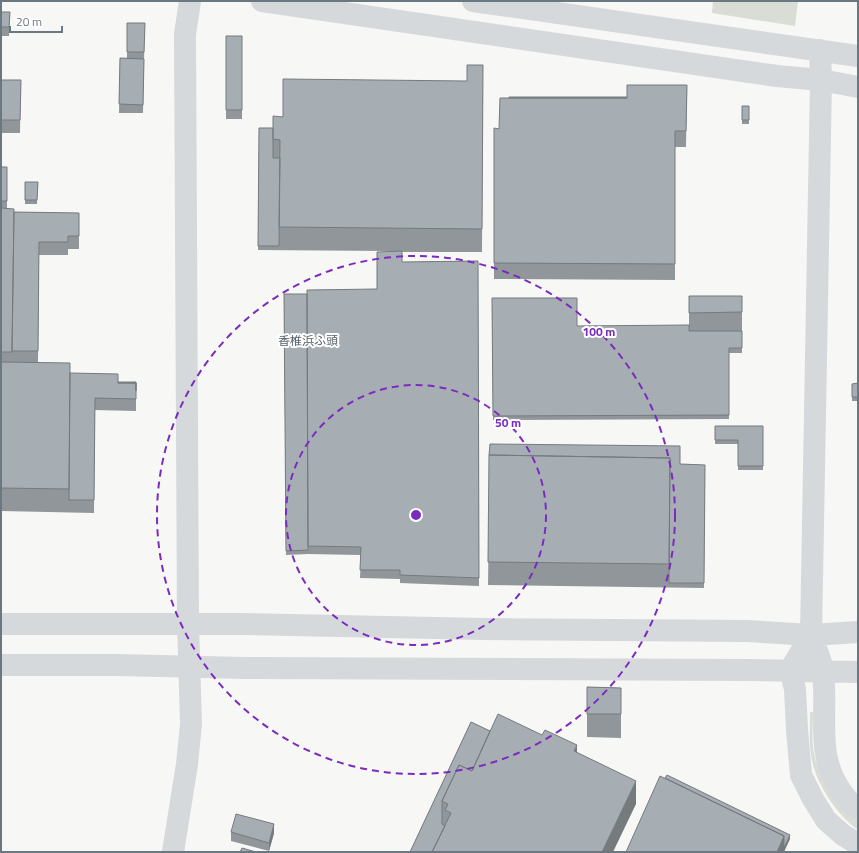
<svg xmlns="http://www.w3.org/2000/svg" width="859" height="853" font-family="'Titillium Web','Noto Sans JP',sans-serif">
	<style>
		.green { fill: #d9ddd6 }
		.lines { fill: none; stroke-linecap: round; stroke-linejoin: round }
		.secondary { stroke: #d5d9dc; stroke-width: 22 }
		.wall { fill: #90969a }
		.shaded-wall { fill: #757a7d }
		.building { fill: #a7aeb3; stroke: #757a7d }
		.ring { fill: none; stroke: #7b2cbf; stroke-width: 2; stroke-dasharray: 7 5 }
		.labels { text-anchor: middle; stroke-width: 4; stroke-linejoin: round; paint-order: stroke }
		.quarter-label { font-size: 12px; fill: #576168; stroke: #fff }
		.centre { fill: #7b2cbf; stroke: #fff; stroke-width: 2 }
		.ring-label { font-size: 12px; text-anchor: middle; font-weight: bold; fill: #7b2cbf; stroke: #fff; stroke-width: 4; stroke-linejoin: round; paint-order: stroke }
	</style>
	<rect width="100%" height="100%" fill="#f7f7f5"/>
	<!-- green -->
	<path class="green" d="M 713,1 L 798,1 L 795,26 L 712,13 Z
		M 810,712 L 813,712 C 813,726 811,744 815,758 C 822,783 838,805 858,820 L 858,830 C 836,814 815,783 811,755 C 809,741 810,726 810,712 Z"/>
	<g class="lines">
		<!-- secondary -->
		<path class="secondary" d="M 262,1 L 777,76 L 821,80 L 858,87
			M 473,1 L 858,56
			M 820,50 L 821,80 L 811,635 C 815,647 822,660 823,672 C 828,714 815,754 841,791 C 845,797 851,804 858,808
			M 1,624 L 246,624 L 484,629 L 747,631 L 811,635 L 858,632
			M 811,635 L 790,670 L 795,689 L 797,730 L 801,775 L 813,799 L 826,820 L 843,835 L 858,844
			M 1,665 L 117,665 L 245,668 L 746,670 L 858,672
			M 173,852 L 187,764 L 191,724 L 188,623 L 185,34 L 190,1"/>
	</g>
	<!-- wall -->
	<path class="wall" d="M 1,12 L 10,12 L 9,36 L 1,36 Z
		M 127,23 L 145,23 L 144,61 L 143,113 L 119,113 L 120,58 L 127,58 Z
		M 226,36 L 242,36 L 242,119 L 226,119 Z
		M 483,65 L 482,252 L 402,252 L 402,262 L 478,261 L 479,586 L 400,583 L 400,579 L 360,578 L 361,555 L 308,554 L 286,555 L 284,294 L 307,294 L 377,289 L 389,251 L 258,250 L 259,128 L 273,128 L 283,117 L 467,81 Z
		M 1,80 L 21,80 L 20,133 L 1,133 Z
		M 687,85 L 686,147 L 675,147 L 675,280 L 494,279 L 494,128 L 499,129 L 627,97 Z
		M 742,106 L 749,106 L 749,124 L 742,124 Z
		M 1,167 L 7,167 L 7,209 L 14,212 L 79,213 L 79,249 L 68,249 L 68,255 L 39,255 L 38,362 L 70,373 L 118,383 L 136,382 L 136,411 L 95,410 L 94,513 L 1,511 Z
		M 25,182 L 38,182 L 37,204 L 25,204 Z
		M 689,296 L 742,296 L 742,353 L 729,353 L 729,419 L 493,420 L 492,298 L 577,326 L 689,330 Z
		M 858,383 L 858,401 L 852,401 L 852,384 Z
		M 715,426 L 763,426 L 763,470 L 738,470 L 738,444 L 715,444 Z
		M 490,444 L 680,464 L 705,465 L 704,588 L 488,585 Z
		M 587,687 L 621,688 L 621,738 L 587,737 Z
		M 471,722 L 490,731 L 577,753 L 636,804 L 410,852 Z
		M 231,832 L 274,833 L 269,851 L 231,841 Z"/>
	<!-- shaded-wall -->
	<path class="shaded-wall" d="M 577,745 L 577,768 L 574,751 Z
		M 636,781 L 636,804 L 613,852 L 602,852 Z
		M 274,824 L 274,833 L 269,851 L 269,843 Z
		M 790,835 L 790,839 L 784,852 L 777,852 L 784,836 Z"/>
	<!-- building -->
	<path class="building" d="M 1,12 L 10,12 L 9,27 L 1,27 Z
		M 127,23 L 145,23 L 144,52 L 127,52 Z
		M 226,36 L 242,36 L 242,110 L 226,110 Z
		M 120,58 L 144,59 L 143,105 L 119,104 Z
		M 467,65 L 483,65 L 482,229 L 279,227 L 280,140 L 273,139 L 273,116 L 283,117 L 283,79 L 467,81 Z
		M 1,80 L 21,80 L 20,120 L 1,120 Z
		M 627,85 L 687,85 L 686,131 L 675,131 L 675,264 L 494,263 L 494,128 L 499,129 L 500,98 L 627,98 Z
		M 509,97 L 627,97 L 627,98 L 509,98 Z
		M 742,106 L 749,106 L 749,120 L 742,120 Z
		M 259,128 L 273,128 L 273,158 L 280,158 L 279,246 L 258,246 Z
		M 1,167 L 7,167 L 7,201 L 1,201 Z
		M 25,182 L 38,182 L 37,200 L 25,200 Z
		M 1,208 L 14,209 L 12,352 L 1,352 Z
		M 14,212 L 79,213 L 79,236 L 68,236 L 68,242 L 39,242 L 38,351 L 12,351 Z
		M 402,251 L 402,262 L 478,261 L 479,578 L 400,575 L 400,570 L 360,570 L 361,547 L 308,546 L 307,290 L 377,289 L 377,252 Z
		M 284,294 L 307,294 L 308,550 L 286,551 Z
		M 689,296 L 742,296 L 742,312 L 689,313 Z
		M 492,298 L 577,298 L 577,326 L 689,325 L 689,331 L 742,331 L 742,348 L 729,348 L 729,415 L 493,416 Z
		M 1,362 L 70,363 L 69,489 L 1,488 Z
		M 70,373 L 118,374 L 118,383 L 136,383 L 136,399 L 95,398 L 94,500 L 69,500 Z
		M 118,382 L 136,382 L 136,391 L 136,383 L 118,383 Z
		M 858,383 L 858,397 L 852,397 L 852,384 Z
		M 715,426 L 763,426 L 763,466 L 738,466 L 738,440 L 715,440 Z
		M 490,444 L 680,446 L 680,464 L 705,465 L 704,583 L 669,583 L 670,458 L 489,455 Z
		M 489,455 L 670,458 L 669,564 L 488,562 Z
		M 587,687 L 621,688 L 621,714 L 587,714 Z
		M 498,714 L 542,735 L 545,730 L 577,745 L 574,751 L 636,781 L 602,852 L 432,852 L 451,813 L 445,810 L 448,804 L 442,801 L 459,765 L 472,771 Z
		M 471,722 L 490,731 L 472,771 L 459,765 L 442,801 L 442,824 L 445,826 L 432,852 L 410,852 Z
		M 667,775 L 790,835 L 784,848 L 784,836 L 665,778 Z
		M 660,776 L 784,836 L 777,852 L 626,852 Z
		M 236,814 L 274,824 L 269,843 L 231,832 Z
		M 242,848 L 256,852 L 240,852 Z"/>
	<!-- distance rings -->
	<g class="ring">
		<circle cx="416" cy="515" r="130"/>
		<circle cx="416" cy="515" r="259"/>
	</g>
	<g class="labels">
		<!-- quarter labels -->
		<g class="quarter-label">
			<text x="308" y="345">香椎浜ふ頭</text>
		</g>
	</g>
	<circle cx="416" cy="515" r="6" class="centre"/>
	<g class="ring-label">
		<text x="599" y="336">100 m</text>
		<text x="508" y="427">50 m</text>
	</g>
	<!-- border -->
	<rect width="859" height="853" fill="none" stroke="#6a7882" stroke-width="4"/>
	<!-- scale -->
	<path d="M10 26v6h52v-6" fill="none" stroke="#6a7882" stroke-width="2"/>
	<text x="16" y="26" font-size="12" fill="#6a7882" stroke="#ffffff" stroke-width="3" paint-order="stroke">20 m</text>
</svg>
